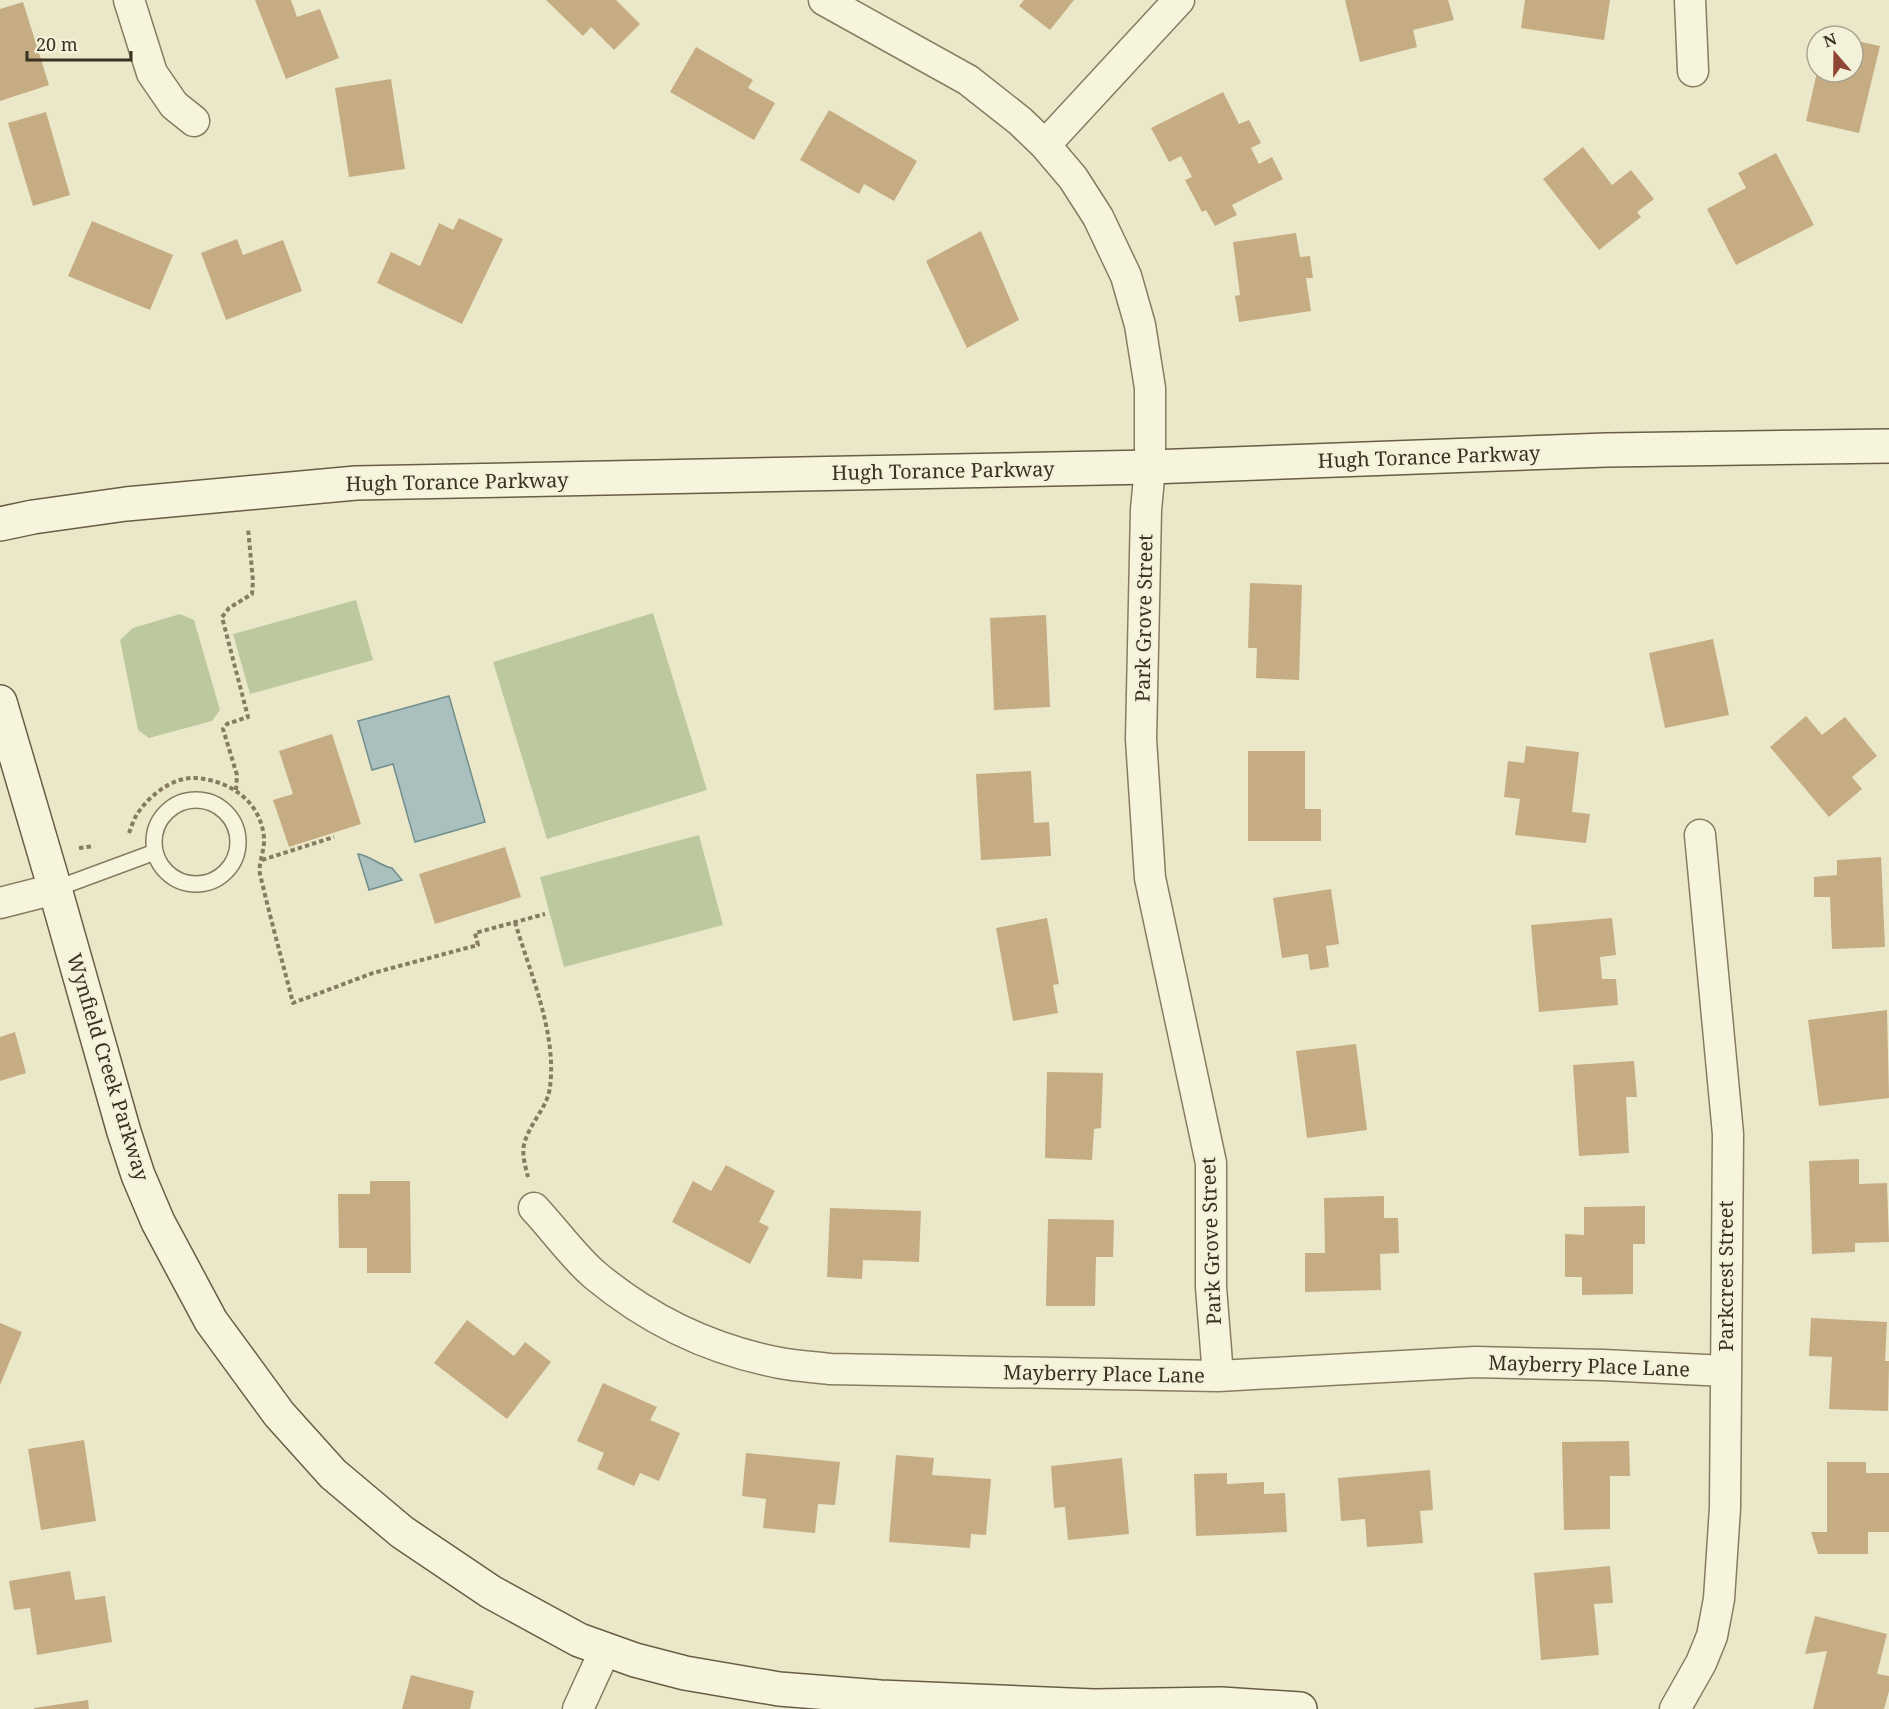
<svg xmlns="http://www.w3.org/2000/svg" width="1889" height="1709" font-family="'Noto Serif',serif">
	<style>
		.green { fill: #bcc99e }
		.water { fill: #aac0be; stroke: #718e8d; stroke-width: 1.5 }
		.building { fill: #c6ac83 }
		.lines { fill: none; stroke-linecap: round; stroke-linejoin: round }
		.lane-casing { stroke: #877c60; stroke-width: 18 }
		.street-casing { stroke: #877c60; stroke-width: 33 }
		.secondary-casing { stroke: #695d43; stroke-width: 36 }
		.path { stroke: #877c60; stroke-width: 4; stroke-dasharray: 4.5 3; stroke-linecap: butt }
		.lane { stroke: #f7f4dd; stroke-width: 15 }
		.street { stroke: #f7f4dd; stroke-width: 30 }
		.secondary { stroke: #f7f4dd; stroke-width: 33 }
		.labels { text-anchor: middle; stroke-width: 4.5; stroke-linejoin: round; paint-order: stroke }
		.street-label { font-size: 20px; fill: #393122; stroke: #f3f1d9 }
	</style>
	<rect width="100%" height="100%" fill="#ebe8ca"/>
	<!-- green -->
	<path class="green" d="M 356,600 L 373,660 L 250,694 L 233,634 Z
		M 653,613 L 707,790 L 547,839 L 493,662 Z
		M 180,614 L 194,620 L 220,710 L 212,721 L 149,738 L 138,730 L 120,640 L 133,628 Z
		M 699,835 L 723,925 L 564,967 L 540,877 Z"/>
	<!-- water -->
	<path class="water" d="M 449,696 L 485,822 L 415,842 L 393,764 L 372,770 L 358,721 Z
		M 358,854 C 371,856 380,866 392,868 L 402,880 L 369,890 Z"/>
	<!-- building -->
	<path class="building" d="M 255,0 L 291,0 L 297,17 L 320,9 L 339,58 L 286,79 Z
		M 546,0 L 616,0 L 640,24 L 614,50 L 591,27 L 583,36 Z
		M 1024,0 L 1074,0 L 1050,30 L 1019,6 Z
		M 1345,0 L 1448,0 L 1454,20 L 1413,30 L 1417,47 L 1360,62 Z
		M 1525,0 L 1610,0 L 1604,40 L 1521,28 Z
		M 23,2 L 49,85 L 0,101 L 0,9 Z
		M 1853,40 L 1880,46 L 1859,133 L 1806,121 L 1817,72 L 1853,72 Z
		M 696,47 L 753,80 L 748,88 L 775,103 L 754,140 L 670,92 Z
		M 391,79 L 405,169 L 349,177 L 335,88 Z
		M 1223,92 L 1239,124 L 1249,120 L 1261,143 L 1251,148 L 1259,164 L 1272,157 L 1283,179 L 1232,205 L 1237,215 L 1215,226 L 1206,210 L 1202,212 L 1185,180 L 1192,177 L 1181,156 L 1169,162 L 1151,128 Z
		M 829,110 L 917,161 L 894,201 L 864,184 L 859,194 L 800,160 Z
		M 46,112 L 70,195 L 33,206 L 8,123 Z
		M 1583,147 L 1612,185 L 1631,170 L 1654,199 L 1637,212 L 1641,217 L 1599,250 L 1543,179 Z
		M 1776,153 L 1814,225 L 1736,265 L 1707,209 L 1746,188 L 1738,173 Z
		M 459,218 L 503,239 L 462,324 L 377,283 L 391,252 L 420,266 L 439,223 L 453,230 Z
		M 92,221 L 173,255 L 150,310 L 68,276 Z
		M 981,231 L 1019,320 L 967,348 L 926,261 Z
		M 1296,233 L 1300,257 L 1310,256 L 1313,278 L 1306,278 L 1311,311 L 1239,322 L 1235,296 L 1240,295 L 1233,242 Z
		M 237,239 L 243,255 L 283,240 L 302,291 L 226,320 L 201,253 Z
		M 1250,583 L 1302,585 L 1299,680 L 1256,678 L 1257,648 L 1248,648 Z
		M 1046,615 L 1050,707 L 994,710 L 990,618 Z
		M 1713,639 L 1729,715 L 1665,728 L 1649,653 Z
		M 1806,716 L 1822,735 L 1845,717 L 1877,756 L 1852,777 L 1862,789 L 1829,817 L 1770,747 Z
		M 332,734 L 361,824 L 289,847 L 273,800 L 293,794 L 279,751 Z
		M 1526,746 L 1579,752 L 1572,812 L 1590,814 L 1586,843 L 1515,835 L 1520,799 L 1504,797 L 1508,761 L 1524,763 Z
		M 1248,751 L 1305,751 L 1305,809 L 1321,809 L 1321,841 L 1248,841 Z
		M 1031,771 L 1034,823 L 1049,822 L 1051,856 L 981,860 L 976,774 Z
		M 505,847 L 521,897 L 435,924 L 419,874 Z
		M 1881,857 L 1885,947 L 1832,949 L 1830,897 L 1814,897 L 1814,877 L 1837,875 L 1837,860 Z
		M 1331,889 L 1339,944 L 1326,946 L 1329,967 L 1310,970 L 1308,954 L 1282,958 L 1273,898 Z
		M 1047,918 L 1059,984 L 1053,985 L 1058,1013 L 1013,1021 L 996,928 Z
		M 1612,918 L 1616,955 L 1600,957 L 1602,979 L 1616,979 L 1618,1005 L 1539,1012 L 1531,925 Z
		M 1887,1010 L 1889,1098 L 1819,1106 L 1808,1020 Z
		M 15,1032 L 26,1073 L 0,1081 L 0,1037 Z
		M 1356,1044 L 1367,1130 L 1307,1138 L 1296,1051 Z
		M 1634,1061 L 1637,1097 L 1626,1097 L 1629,1153 L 1579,1156 L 1573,1065 Z
		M 1047,1072 L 1103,1073 L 1101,1128 L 1094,1129 L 1092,1160 L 1045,1158 Z
		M 1859,1159 L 1859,1184 L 1887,1183 L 1889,1242 L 1855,1243 L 1855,1252 L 1812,1254 L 1809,1161 Z
		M 726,1165 L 775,1191 L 759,1222 L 769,1227 L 750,1264 L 672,1222 L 693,1181 L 711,1191 Z
		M 370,1181 L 410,1181 L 411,1273 L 367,1273 L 367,1248 L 339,1248 L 338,1194 L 370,1194 Z
		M 1384,1196 L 1384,1218 L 1398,1218 L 1399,1253 L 1380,1254 L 1381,1290 L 1305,1292 L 1305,1253 L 1325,1253 L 1324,1198 Z
		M 1645,1206 L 1645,1244 L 1633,1244 L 1633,1294 L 1582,1295 L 1582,1277 L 1565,1277 L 1565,1234 L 1584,1235 L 1584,1207 Z
		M 830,1208 L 921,1211 L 919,1262 L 863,1260 L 862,1279 L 827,1277 Z
		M 1048,1219 L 1114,1220 L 1113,1257 L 1096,1257 L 1095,1306 L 1046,1306 Z
		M 1811,1318 L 1887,1322 L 1885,1361 L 1889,1361 L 1888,1411 L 1829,1409 L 1832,1357 L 1809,1356 Z
		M 467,1320 L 514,1356 L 525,1342 L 551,1362 L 507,1419 L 434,1363 Z
		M 0,1323 L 22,1332 L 0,1385 Z
		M 603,1383 L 657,1407 L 650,1420 L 680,1433 L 659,1481 L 640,1473 L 634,1486 L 597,1469 L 604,1453 L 577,1441 Z
		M 84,1440 L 96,1521 L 41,1530 L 28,1449 Z
		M 1629,1441 L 1630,1476 L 1610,1476 L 1610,1529 L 1564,1530 L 1562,1442 Z
		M 746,1453 L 840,1462 L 835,1505 L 818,1504 L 815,1533 L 763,1528 L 766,1499 L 742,1496 Z
		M 896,1455 L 934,1458 L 932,1475 L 991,1479 L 986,1535 L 971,1534 L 970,1548 L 889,1542 Z
		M 1122,1458 L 1129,1534 L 1068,1540 L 1065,1507 L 1054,1508 L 1051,1466 Z
		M 1827,1462 L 1866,1462 L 1866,1473 L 1889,1473 L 1889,1532 L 1868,1532 L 1868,1554 L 1818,1554 L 1811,1532 L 1827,1532 Z
		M 1430,1470 L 1433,1510 L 1420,1511 L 1423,1543 L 1367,1547 L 1365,1519 L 1341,1521 L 1338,1478 Z
		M 1227,1473 L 1227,1484 L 1264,1482 L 1264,1494 L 1285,1493 L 1287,1532 L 1196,1536 L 1194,1474 Z
		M 1610,1566 L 1613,1603 L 1594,1604 L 1599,1655 L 1541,1660 L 1534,1573 Z
		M 70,1571 L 75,1600 L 105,1596 L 112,1642 L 37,1655 L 30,1608 L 14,1610 L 9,1581 Z
		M 1815,1616 L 1887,1634 L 1877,1674 L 1889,1676 L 1889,1691 L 1884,1709 L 1813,1709 L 1827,1651 L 1805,1654 Z
		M 411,1675 L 474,1691 L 470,1709 L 402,1709 Z
		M 88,1700 L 89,1709 L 34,1709 L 34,1708 Z"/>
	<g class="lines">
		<defs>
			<path id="lane" d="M154 842a42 42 0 1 1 84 0a42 42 0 1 1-84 0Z
				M 55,889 L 155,852"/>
			<path id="street" d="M 129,0 L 152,73 L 174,105 L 194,121
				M 824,0 L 968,80 L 1020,121 L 1045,145 L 1073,178 L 1098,217 L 1126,276 L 1140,325 L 1150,388 L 1150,467 L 1146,510 L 1141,739 L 1150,878 L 1211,1163 L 1211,1287 L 1218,1376
				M 1690,0 L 1693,71
				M 1045,145 L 1179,0
				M 0,903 L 55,889
				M 534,1208 C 553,1228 575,1259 596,1276 C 649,1320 712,1350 780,1363 C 796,1366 813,1367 830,1369 L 1218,1376 L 1475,1362 L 1603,1365 L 1726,1371
				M 578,1709 L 605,1650
				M 1675,1709 L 1701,1663 L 1712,1636 L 1719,1599 L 1725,1508 L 1728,1134 L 1700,835"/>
			<path id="secondary" d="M 0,524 L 33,517 L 126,504 L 356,483 L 1150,467 L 1606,450 L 1889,446
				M 0,702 L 55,889 L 124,1132 L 138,1175 L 158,1222 L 211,1321 L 279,1414 L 333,1474 L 402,1532 L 491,1592 L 579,1640 L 635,1660 L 685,1673 L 779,1689 L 880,1697 L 1094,1706 L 1221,1704 L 1300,1709"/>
		</defs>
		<!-- lane casing -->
		<use href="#lane" class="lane-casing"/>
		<!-- street casing -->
		<use href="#street" class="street-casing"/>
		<!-- secondary casing -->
		<use href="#secondary" class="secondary-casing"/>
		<!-- path -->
		<path class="path" d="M 236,790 L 237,775 L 223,729 L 227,724 L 248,717 L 222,617 L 229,608 L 252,594 L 253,581 L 248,528
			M 129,833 C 131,828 133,821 136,816 C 147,797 172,777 195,778 C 229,780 261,801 264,838 C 265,850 258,863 260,874 C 270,917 282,960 293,1003 L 373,973 L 478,945 L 475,933 L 545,914
			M 79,848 L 94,846
			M 262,860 L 334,837
			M 515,922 C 530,973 557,1033 550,1087 C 548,1106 531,1122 525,1141 C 521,1152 525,1165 528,1177"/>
		<!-- lane -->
		<use href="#lane" class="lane"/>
		<!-- street -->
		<use href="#street" class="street"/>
		<!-- secondary -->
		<use href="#secondary" class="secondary"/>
	</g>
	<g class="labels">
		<!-- street labels -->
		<g class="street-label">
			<text transform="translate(1429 457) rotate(-2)" y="7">Hugh Torance Parkway</text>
			<text transform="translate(943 471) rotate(-1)" y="7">Hugh Torance Parkway</text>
			<text transform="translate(457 482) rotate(-1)" y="7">Hugh Torance Parkway</text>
			<text transform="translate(1144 618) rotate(-89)" y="7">Park Grove Street</text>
			<text transform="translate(108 1067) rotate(73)" y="7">Wynfield Creek Parkway</text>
			<text transform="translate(1211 1241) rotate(-92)" y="7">Park Grove Street</text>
			<text transform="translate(1726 1276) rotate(-90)" y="7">Parkcrest Street</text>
			<text transform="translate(1589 1366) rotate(2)" y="7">Mayberry Place Lane</text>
			<text transform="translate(1104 1374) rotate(1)" y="7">Mayberry Place Lane</text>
		</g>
	</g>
	<!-- north arrow -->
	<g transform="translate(1835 54) rotate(340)"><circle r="28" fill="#f3f1d9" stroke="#a9a490" stroke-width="1.5"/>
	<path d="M0-4.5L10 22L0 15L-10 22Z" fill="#914635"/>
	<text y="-9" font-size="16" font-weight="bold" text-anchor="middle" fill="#393122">N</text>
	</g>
	<!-- scale -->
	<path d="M27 51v9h104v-9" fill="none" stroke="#393122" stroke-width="3"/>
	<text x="36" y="51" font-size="18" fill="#393122" stroke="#f3f1d9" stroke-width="4.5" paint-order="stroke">20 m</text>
</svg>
